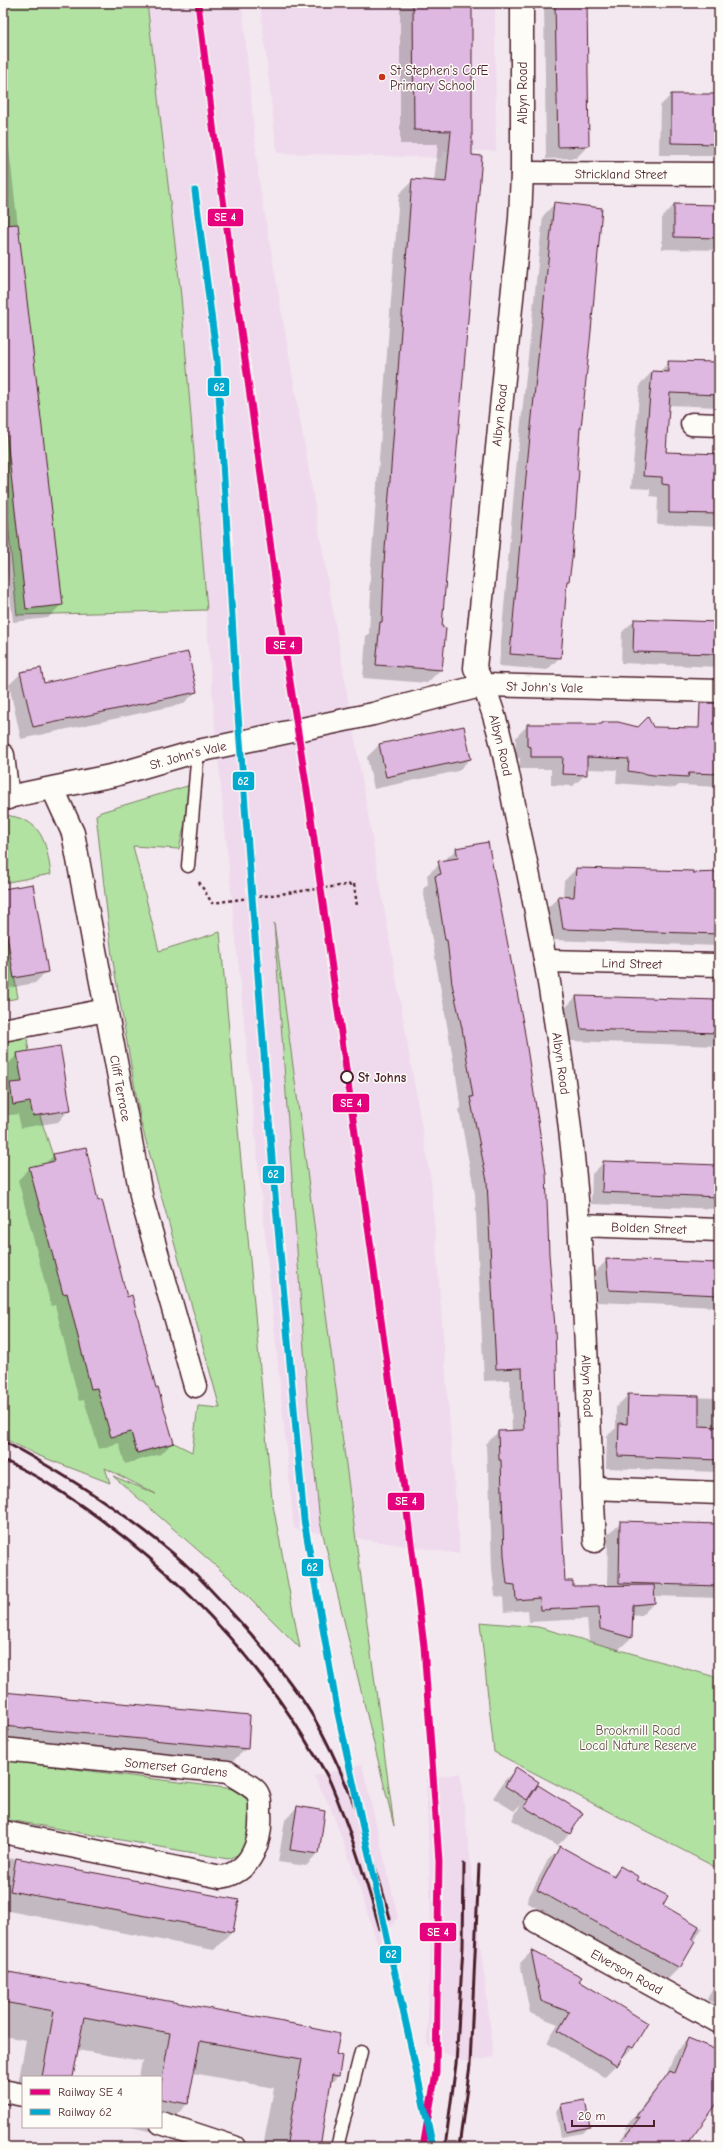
<svg xmlns="http://www.w3.org/2000/svg" width="722" height="2150" font-family="'Comic Neue',sans-serif">
	<style>
		.built { fill: #eedaec }
		.green { fill: #b1e2a2; stroke: #7e8066 }
		.shadow { fill: #0003 }
		.building { fill: #dfb8e1; stroke: #4a1f2b }
		.lines { fill: none; stroke-linecap: round; stroke-linejoin: round }
		.lane-casing { stroke: #4a1f2b; stroke-width: 15 }
		.street-casing { stroke: #4a1f2b; stroke-width: 25 }
		.path { stroke: #4a1f2b; stroke-width: 2.5; stroke-dasharray: 3 3; stroke-linecap: butt }
		.lane { stroke: #fdfcf7; stroke-width: 12 }
		.street { stroke: #fdfcf7; stroke-width: 22 }
		.rail { stroke: #4a1f2b; stroke-width: 3 }
		.rail-1-casing { stroke: #fdfcf7; stroke-width: 10 }
		.rail-2-casing { stroke: #fdfcf7; stroke-width: 10 }
		.rail-1 { stroke: #e5007d; stroke-width: 7 }
		.rail-2 { stroke: #00a9ce; stroke-width: 7 }
		.poi-dot { fill: #c8321e; stroke: #fdfcf7; stroke-width: 1.5 }
		.stop-dot { fill: #fdfcf7; stroke: #4a1f2b; stroke-width: 2 }
		.labels { text-anchor: middle; stroke-width: 3; stroke-linejoin: round; paint-order: stroke }
		.poi-label { font-size: 13px; fill: #4a1f2b; stroke: #fdfcf7; text-anchor: start }
		.street-label { font-size: 13px; fill: #4a1f2b; stroke: #fdfcf7 }
		.stop-label { font-size: 13px; font-weight: bold; fill: #4a1f2b; stroke: #fdfcf7; text-anchor: start }
		.park-label { font-size: 13px; fill: #645049; stroke: #fdfcf7 }
		.line-badge { stroke: #fdfcf7; stroke-width: 1.5 }
		.badge-label { font-size: 11px; text-anchor: middle; font-weight: bold; fill: #fff }
	</style>
	<rect width="100%" height="100%" fill="#f4e8f0"/>
	<filter id="ink" filterUnits="userSpaceOnUse"><feTurbulence type="fractalNoise" baseFrequency=".025" numOctaves="2"/><feDisplacementMap in="SourceGraphic" scale="8" xChannelSelector="R" yChannelSelector="G"/><feConvolveMatrix kernelMatrix="1 2 1 2 8 2 1 2 1" color-interpolation-filters="sRGB"/></filter>
	<g filter="url(#ink)">
		<!-- built -->
		<path class="built" d="M 147,3 L 242,3 L 259,180 L 431,1180 L 460,1554 L 294,1529 L 215,728 L 181,296 Z
			M 260,3 L 495,3 L 496,151 L 444,151 L 441,158 L 277,153 Z
			M 362,1764 L 398,1917 L 378,1946 L 357,1881 L 331,1809 L 314,1776 Z
			M 460,1773 L 494,2057 L 468,2062 L 461,2061 L 427,2045 L 431,1921 L 426,1779 Z"/>
		<!-- green -->
		<path class="green" d="M 3,3 L 147,3 L 181,296 L 207,610 L 17,615 L 3,472 Z
			M 194,784 L 179,849 L 133,846 L 159,951 L 220,932 L 272,1500 L 300,1648 L 232,1580 L 113,1476 L 156,1494 L 105,1468 L 110,1483 L 37,1455 L 3,1438 L 3,1035 L 26,1030 L 36,1104 L 54,1159 L 137,1453 L 174,1443 L 192,1452 L 198,1406 L 220,1408 L 141,1123 L 112,956 L 96,815 L 101,812 Z
			M 3,815 C 42,818 46,841 51,874 L 3,883 Z
			M 3,911 L 18,998 L 3,1001 Z
			M 274,923 L 394,1826 L 320,1522 L 308,1406 Z
			M 480,1622 L 538,1627 L 719,1678 L 719,1869 L 494,1752 Z
			M 3,1760 L 234,1789 L 247,1799 L 253,1814 L 249,1839 L 242,1853 L 228,1859 L 3,1819 Z"/>
		<!-- shadow -->
		<path class="shadow" d="M 388,3 L 471,3 L 441,628 L 441,669 L 427,683 L 363,678 L 366,636 L 369,634 L 371,591 L 369,591 L 399,194 L 413,180 L 434,182 L 438,144 L 400,144 L 400,3 Z
			M 544,3 L 587,3 L 588,146 L 576,158 L 546,159 Z
			M 672,94 L 719,95 L 719,155 L 659,155 L 660,106 Z
			M 3,97 L 62,604 L 48,618 L 13,622 L 3,533 Z
			M 555,203 L 580,428 L 578,430 L 568,580 L 566,582 L 560,657 L 547,670 L 499,666 L 515,479 L 543,216 Z
			M 674,205 L 719,206 L 719,250 L 662,249 L 662,218 Z
			M 669,362 L 719,364 L 719,407 L 668,405 L 665,453 L 719,455 L 719,527 L 657,524 L 658,497 L 650,496 L 650,489 L 631,488 L 640,384 L 652,372 L 659,372 Z
			M 635,620 L 719,623 L 719,667 L 621,663 L 622,632 Z
			M 21,673 L 43,684 L 196,692 L 183,704 L 21,739 L 9,685 Z
			M 528,725 L 703,729 L 719,727 L 719,787 L 679,785 L 675,788 L 616,783 L 617,770 L 586,769 L 586,774 L 573,786 L 551,785 L 551,769 L 519,769 L 520,758 L 515,758 L 516,737 Z
			M 379,745 L 470,759 L 458,771 L 374,789 L 367,757 Z
			M 457,849 L 558,1470 L 564,1582 L 572,1587 L 607,1587 L 608,1534 L 621,1522 L 719,1525 L 719,1598 L 654,1596 L 654,1603 L 642,1615 L 631,1616 L 631,1638 L 618,1650 L 589,1641 L 587,1619 L 529,1622 L 528,1610 L 504,1612 L 503,1597 L 495,1596 L 492,1569 L 489,1472 L 487,1472 L 486,1444 L 498,1432 L 512,1431 L 510,1380 L 484,1381 L 475,1194 L 459,1110 L 461,1108 L 456,1076 L 423,889 L 428,884 L 427,875 Z
			M 576,869 L 719,873 L 719,946 L 551,940 L 546,909 L 559,897 L 563,897 L 564,881 Z
			M 3,890 L 47,971 L 35,983 L 3,989 Z
			M 576,997 L 719,1001 L 719,1046 L 569,1041 L 564,1009 Z
			M 18,1054 L 70,1109 L 58,1122 L 21,1128 L 18,1114 L 3,1116 L 3,1091 L 9,1086 L 6,1066 Z
			M 54,1155 L 98,1202 L 126,1298 L 173,1442 L 161,1454 L 125,1464 L 119,1443 L 99,1449 L 84,1400 L 79,1401 L 55,1305 L 51,1306 L 18,1180 L 30,1168 L 44,1165 Z
			M 604,1162 L 719,1166 L 719,1209 L 591,1204 L 592,1174 Z
			M 607,1260 L 719,1264 L 719,1307 L 597,1302 L 595,1272 Z
			M 628,1395 L 719,1398 L 719,1472 L 606,1468 L 607,1436 L 616,1428 L 616,1407 Z
			M 3,1693 L 247,1748 L 234,1760 L 3,1739 Z
			M 516,1769 L 534,1790 L 538,1786 L 582,1813 L 569,1834 L 557,1846 L 512,1820 L 521,1804 L 514,1811 L 493,1798 L 504,1781 Z
			M 297,1807 L 324,1812 L 318,1854 L 306,1866 L 278,1862 L 285,1820 Z
			M 561,1848 L 611,1876 L 620,1867 L 661,1906 L 702,1928 L 679,1968 L 667,1980 L 526,1902 L 548,1860 Z
			M 3,1857 L 237,1901 L 232,1931 L 214,1950 L 3,1910 Z
			M 532,1951 L 647,2023 L 632,2048 L 604,2077 L 547,2043 L 558,2024 L 530,2013 L 520,1963 Z
			M 3,1972 L 341,2056 L 338,2076 L 330,2084 L 319,2147 L 263,2147 L 274,2088 L 193,2073 L 187,2104 L 159,2133 L 130,2127 L 161,2127 L 161,2077 L 139,2077 L 142,2061 L 77,2050 L 72,2077 L 23,2077 L 23,2107 L 14,2106 L 26,2040 L 3,2036 Z
			M 719,1973 L 719,2005 L 707,2000 Z
			M 688,2039 L 719,2053 L 719,2099 L 685,2147 L 615,2147 L 629,2128 L 624,2129 L 666,2076 L 676,2051 Z
			M 562,2105 L 589,2127 L 583,2133 L 561,2137 L 556,2111 Z"/>
		<!-- building -->
		<path class="building" d="M 413,3 L 472,3 L 472,155 L 482,156 L 444,601 L 442,627 L 446,628 L 442,670 L 376,665 L 380,622 L 382,622 L 384,577 L 383,577 L 412,179 L 446,182 L 451,131 L 414,130 Z
			M 555,3 L 587,3 L 589,146 L 558,147 Z
			M 671,94 L 719,94 L 719,144 L 671,143 Z
			M 554,202 L 602,208 L 591,331 L 581,428 L 580,428 L 577,470 L 579,470 L 572,559 L 569,581 L 567,581 L 561,658 L 510,654 L 527,466 Z
			M 674,204 L 719,205 L 719,238 L 674,237 Z
			M 18,224 L 63,605 L 26,609 L 3,403 L 3,225 Z
			M 668,361 L 719,362 L 719,395 L 670,393 L 666,452 L 719,454 L 719,514 L 669,513 L 669,485 L 662,484 L 662,477 L 643,476 L 652,371 L 669,372 Z
			M 634,619 L 719,622 L 719,654 L 633,652 Z
			M 188,652 L 197,692 L 33,727 L 20,672 L 41,668 L 44,683 Z
			M 700,703 L 719,703 L 719,774 L 689,773 L 688,777 L 653,775 L 628,771 L 629,759 L 587,757 L 587,775 L 562,774 L 563,757 L 531,757 L 531,747 L 527,746 L 527,724 L 602,724 L 603,722 L 618,722 L 638,727 L 648,717 L 653,727 L 699,728 Z
			M 464,726 L 471,759 L 386,777 L 379,744 Z
			M 488,842 L 524,1028 L 546,1173 L 549,1254 L 555,1327 L 559,1470 L 565,1581 L 573,1581 L 573,1586 L 654,1585 L 655,1603 L 633,1605 L 632,1638 L 600,1629 L 599,1607 L 541,1610 L 540,1598 L 516,1600 L 515,1585 L 507,1584 L 504,1556 L 501,1460 L 499,1460 L 498,1431 L 524,1430 L 522,1368 L 496,1369 L 487,1181 L 470,1097 L 473,1097 L 462,1028 L 452,984 L 447,940 L 445,940 L 435,876 L 441,874 L 438,861 L 458,858 L 456,848 Z
			M 576,868 L 693,871 L 693,873 L 719,872 L 719,934 L 563,929 L 558,896 L 574,897 Z
			M 33,884 L 48,972 L 14,978 L 3,911 L 3,889 Z
			M 576,996 L 719,1000 L 719,1033 L 581,1029 Z
			M 60,1046 L 71,1110 L 33,1116 L 30,1102 L 13,1105 L 10,1083 L 22,1082 L 17,1053 Z
			M 86,1147 L 98,1201 L 102,1200 L 127,1297 L 132,1295 L 156,1388 L 158,1388 L 174,1443 L 137,1453 L 131,1432 L 111,1437 L 97,1388 L 91,1389 L 67,1293 L 63,1294 L 29,1167 L 55,1161 L 53,1154 Z
			M 603,1161 L 719,1165 L 719,1197 L 602,1192 Z
			M 606,1259 L 719,1263 L 719,1295 L 609,1290 Z
			M 628,1394 L 699,1396 L 699,1426 L 719,1427 L 719,1460 L 618,1456 L 619,1423 L 627,1424 Z
			M 620,1521 L 719,1524 L 719,1586 L 619,1583 Z
			M 3,1692 L 250,1715 L 248,1749 L 3,1726 Z
			M 516,1767 L 539,1782 L 527,1800 L 505,1786 Z
			M 538,1785 L 583,1813 L 570,1834 L 524,1807 Z
			M 297,1806 L 325,1811 L 319,1854 L 290,1850 Z
			M 560,1846 L 614,1876 L 620,1866 L 639,1877 L 637,1880 L 668,1896 L 663,1905 L 699,1926 L 692,1940 L 695,1942 L 680,1968 L 537,1890 Z
			M 16,1858 L 239,1900 L 233,1932 L 10,1891 Z
			M 531,1950 L 582,1977 L 579,1981 L 648,2023 L 633,2048 L 629,2046 L 617,2066 L 558,2031 L 569,2012 L 541,2001 Z
			M 3,1971 L 311,2027 L 311,2028 L 340,2034 L 336,2054 L 342,2056 L 339,2076 L 332,2075 L 320,2147 L 286,2147 L 302,2059 L 200,2041 L 188,2104 L 161,2099 L 161,2085 L 170,2033 L 84,2017 L 73,2077 L 42,2077 L 54,2011 L 3,2002 Z
			M 688,2038 L 719,2051 L 719,2101 L 685,2147 L 617,2147 L 640,2117 L 635,2118 L 670,2071 L 674,2073 Z
			M 585,2100 L 590,2127 L 566,2132 L 561,2104 Z"/>
		<g class="lines">
			<defs>
				<path id="lane" d="M 188,866 L 198,751
					M 337,2147 L 361,2052"/>
				<g id="street">
					<path id="s1" d="M 522,3 L 522,173 L 520,218 L 475,668 C 502,719 509,786 522,843 C 549,969 570,1097 579,1226 C 587,1331 589,1436 595,1541"/>
					<path id="s2" d="M 522,173 L 719,174"/>
					<path d="M 692,424 L 719,425"/>
					<path d="M 3,755 L 8,798"/>
					<path id="s3" d="M 53,789 L 73,833 L 142,1200 L 195,1386"/>
					<path id="s4" d="M 3,798 L 115,775 L 198,751 L 373,714 L 484,685 L 719,691"/>
					<path id="s5" d="M 545,961 L 719,965"/>
					<path d="M 3,1030 L 106,1010"/>
					<path id="s6" d="M 579,1225 L 719,1230"/>
					<path d="M 592,1488 L 719,1493"/>
					<path id="s7" d="M 3,1749 L 228,1772 C 236,1778 249,1784 256,1791 C 261,1797 260,1806 260,1812 C 262,1840 252,1872 221,1877 L 3,1832"/>
					<path id="s8" d="M 536,1921 L 719,2022"/>
					<path d="M 3,2091 L 23,2095"/>
					<path d="M 161,2123 L 234,2147"/>
				</g>
			</defs>
			<!-- lane casing -->
			<use href="#lane" class="lane-casing"/>
			<!-- street casing -->
			<use href="#street" class="street-casing"/>
			<!-- path -->
			<path class="path" d="M 199,882 L 212,903 L 354,884 L 357,906"/>
			<!-- lane -->
			<use href="#lane" class="lane"/>
			<!-- street -->
			<use href="#street" class="street"/>
			<!-- rail -->
			<path class="rail" d="M 3,1441 C 67,1475 128,1514 183,1562 C 207,1584 229,1610 251,1634 C 273,1660 296,1688 314,1718 C 349,1780 371,1849 390,1918
				M 3,1460 C 18,1467 33,1474 47,1483 C 150,1547 243,1637 306,1741 C 314,1755 325,1769 331,1784 C 351,1831 366,1880 380,1929
				M 445,2147 L 456,2064 L 463,1947 L 464,1864
				M 459,2147 L 470,2065 L 479,1865"/>
			<defs>
				<path id="rail-1" d="M 198,3 L 214,134 L 284,643 L 309,803 L 399,1449 L 424,1646 L 439,1861 L 436,2072 L 423,2147"/>
				<path id="rail-2" d="M 195,191 L 217,360 L 237,702 L 274,1184 L 304,1520 L 337,1709 L 433,2147"/>
			</defs>
			<!-- rail-1 casing -->
			<use href="#rail-1" class="rail-1-casing"/>
			<!-- rail-2 casing -->
			<use href="#rail-2" class="rail-2-casing"/>
			<!-- rail-1 -->
			<use href="#rail-1" class="rail-1"/>
			<!-- rail-2 -->
			<use href="#rail-2" class="rail-2"/>
		</g>
	</g>
	<!-- markers -->
	<circle class="poi-dot" cx="382" cy="77" r="4"/>
	<circle class="stop-dot" cx="347" cy="1077" r="6"/>
	<g class="labels">
		<!-- poi labels -->
		<g class="poi-label">
			<text x="390" y="75">St Stephen's CofE<tspan x="390" dy="15">Primary School</tspan></text>
		</g>
		<!-- street labels -->
		<g class="street-label">
			<text transform="translate(522 93) rotate(-90)" y="5">Albyn Road</text>
			<text dy="5" stroke="none"><textPath href="#s2" startOffset="99">Strickland Street</textPath></text>
			<text transform="translate(499 415) rotate(-84)" y="5">Albyn Road</text>
			<text dy="5" stroke="none"><textPath href="#s4" startOffset="555">St John's Vale</textPath></text>
			<text dy="5" stroke="none"><textPath href="#s1" startOffset="749">Albyn Road</textPath></text>
			<text dy="5" stroke="none"><textPath href="#s4" startOffset="190">St. John's Vale</textPath></text>
			<text dy="5" stroke="none"><textPath href="#s5" startOffset="87">Lind Street</textPath></text>
			<text dy="5" stroke="none"><textPath href="#s1" startOffset="1073">Albyn Road</textPath></text>
			<text dy="5" stroke="none"><textPath href="#s3" startOffset="308">Cliff Terrace</textPath></text>
			<text dy="5" stroke="none"><textPath href="#s6" startOffset="70">Bolden Street</textPath></text>
			<text dy="5" stroke="none"><textPath href="#s1" startOffset="1397">Albyn Road</textPath></text>
			<text dy="5" stroke="none"><textPath href="#s7" startOffset="174">Somerset Gardens</textPath></text>
			<text dy="5" stroke="none"><textPath href="#s8" startOffset="104">Elverson Road</textPath></text>
		</g>
		<!-- stop labels -->
		<g class="stop-label">
			<text x="358" y="1082">St Johns</text>
		</g>
		<!-- park labels -->
		<g class="park-label">
			<text x="638" y="1735">Brookmill Road<tspan x="638" dy="15">Local Nature Reserve</tspan></text>
		</g>
	</g>
	<g class="line-badge">
		<rect x="207" y="208" width="37" height="19" rx="4" fill="#e5007d"/>
		<rect x="207" y="377" width="23" height="20" rx="4" fill="#00a9ce"/>
		<rect x="265" y="636" width="38" height="19" rx="4" fill="#e5007d"/>
		<rect x="232" y="771" width="23" height="20" rx="4" fill="#00a9ce"/>
		<rect x="332" y="1093" width="38" height="20" rx="4" fill="#e5007d"/>
		<rect x="262" y="1165" width="23" height="19" rx="4" fill="#00a9ce"/>
		<rect x="387" y="1492" width="38" height="19" rx="4" fill="#e5007d"/>
		<rect x="301" y="1558" width="23" height="19" rx="4" fill="#00a9ce"/>
		<rect x="419" y="1922" width="38" height="20" rx="4" fill="#e5007d"/>
		<rect x="379" y="1945" width="23" height="19" rx="4" fill="#00a9ce"/>
	</g>
	<g class="badge-label">
		<text x="225" y="221">SE 4</text>
		<text x="219" y="391">62</text>
		<text x="284" y="649">SE 4</text>
		<text x="243" y="785">62</text>
		<text x="351" y="1107">SE 4</text>
		<text x="273" y="1178">62</text>
		<text x="406" y="1505">SE 4</text>
		<text x="312" y="1571">62</text>
		<text x="438" y="1936">SE 4</text>
		<text x="391" y="1958">62</text>
	</g>
	<!-- margin -->
	<rect width="722" height="2150" fill="none" stroke="#fdfcf7" stroke-width="16"/>
	<rect x="8" y="8" width="706" height="2134" fill="none" stroke="#4a1f2b" stroke-width="1.5" filter="url(#ink)"/>
	<!-- legend -->
	<rect x="22" y="2076" width="140" height="52" fill="#fdfcf7" stroke="#b5a4a5"/>
	<rect x="30" y="2089" width="20" height="6" fill="#e5007d" stroke="#b5a4a5"/>
	<text x="58" y="2096" font-size="12" fill="#4a1f2b">Railway SE 4</text>
	<rect x="30" y="2109" width="20" height="6" fill="#00a9ce" stroke="#b5a4a5"/>
	<text x="58" y="2116" font-size="12" fill="#4a1f2b">Railway 62</text>
	<!-- scale -->
	<path d="M572 2120v6h82v-6" fill="none" stroke="#4a1f2b" stroke-width="2"/>
	<text x="578" y="2120" font-size="12" fill="#4a1f2b" stroke="#fdfcf7" stroke-width="3" paint-order="stroke">20 m</text>
</svg>
